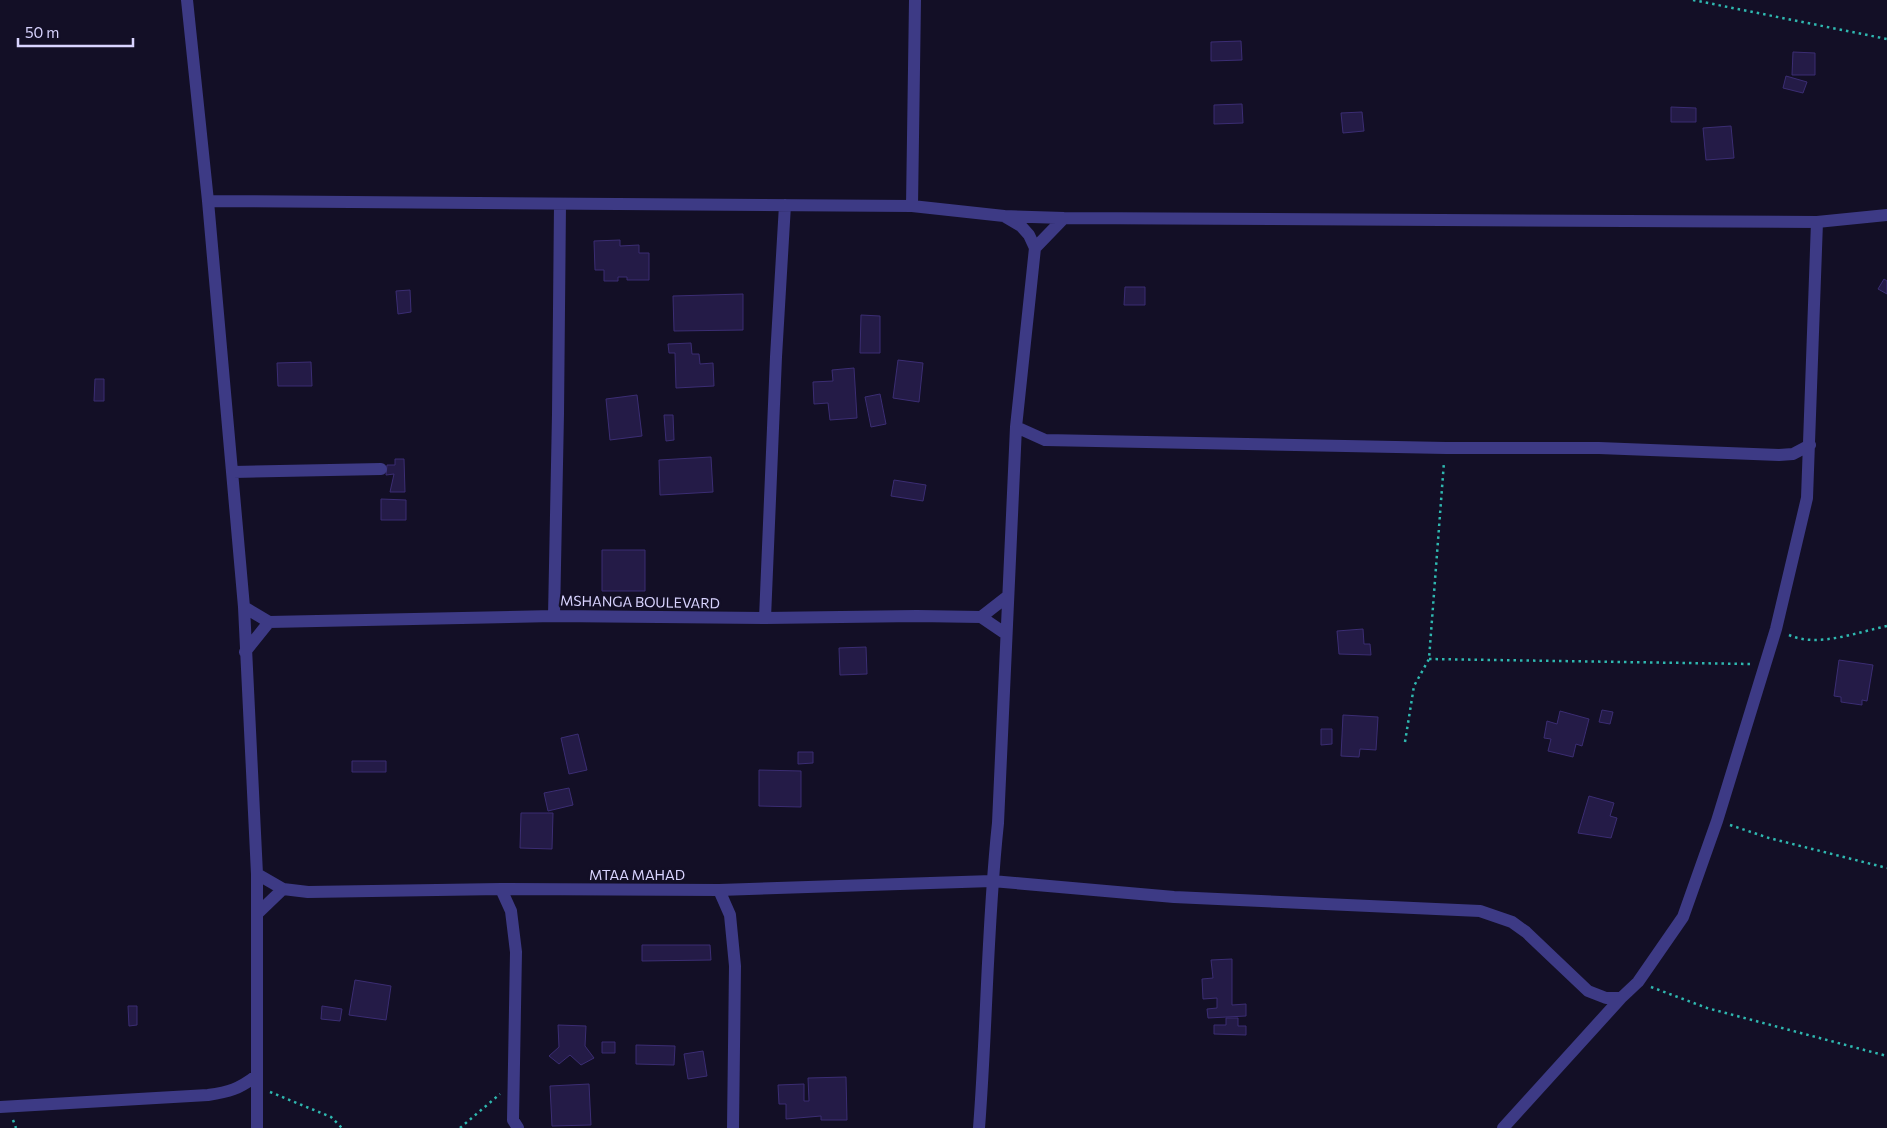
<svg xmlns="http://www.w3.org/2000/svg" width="1887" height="1128" font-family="Commissioner,sans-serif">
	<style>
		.building { fill: #241b47; stroke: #3b2d73 }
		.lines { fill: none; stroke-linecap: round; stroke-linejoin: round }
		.path { stroke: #2fb8b0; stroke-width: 2.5; stroke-dasharray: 2.5 4; stroke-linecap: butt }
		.minor { stroke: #3d3a85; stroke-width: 12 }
		.labels { text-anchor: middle; stroke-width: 4.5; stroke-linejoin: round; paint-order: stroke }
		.street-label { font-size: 14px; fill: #d9d4ff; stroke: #130f26 }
	</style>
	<rect width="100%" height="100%" fill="#130f26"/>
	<!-- building -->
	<path class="building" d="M 1241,41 L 1242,60 L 1211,61 L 1211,42 Z
		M 1793,52 L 1815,53 L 1815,75 L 1792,75 Z
		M 1786,76 L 1807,82 L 1803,93 L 1783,88 Z
		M 1242,104 L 1243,123 L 1214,124 L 1214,105 Z
		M 1671,107 L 1696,108 L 1696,122 L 1671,122 Z
		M 1362,112 L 1364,131 L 1343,133 L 1341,113 Z
		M 1731,126 L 1734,158 L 1706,160 L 1703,128 Z
		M 620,240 L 620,246 L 639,245 L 639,253 L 649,253 L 649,280 L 627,280 L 627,277 L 618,277 L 618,281 L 604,281 L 604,270 L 595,270 L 594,241 Z
		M 1884,279 L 1887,281 L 1887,294 L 1878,289 Z
		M 1125,287 L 1145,287 L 1145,305 L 1124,305 Z
		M 410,290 L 411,312 L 398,314 L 396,291 Z
		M 743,294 L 743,330 L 674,331 L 673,296 Z
		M 861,315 L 880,316 L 880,353 L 860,353 Z
		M 691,343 L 692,354 L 699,354 L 700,364 L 713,363 L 714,386 L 676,388 L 675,353 L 669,353 L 668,344 Z
		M 898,360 L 923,363 L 919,402 L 893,398 Z
		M 311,362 L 312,386 L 278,386 L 277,363 Z
		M 854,368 L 857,418 L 830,420 L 828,403 L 814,404 L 813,382 L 833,381 L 832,370 Z
		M 95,379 L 104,379 L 104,401 L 94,401 Z
		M 880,394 L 886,424 L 871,427 L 865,397 Z
		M 637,395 L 642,436 L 610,440 L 606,399 Z
		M 664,415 L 673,415 L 674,440 L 666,441 Z
		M 711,457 L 713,492 L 660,495 L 659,460 Z
		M 395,459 L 404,459 L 405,492 L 390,492 L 394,474 L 386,475 L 387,465 L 395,465 Z
		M 894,480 L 926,485 L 923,501 L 891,496 Z
		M 381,499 L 406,500 L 406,520 L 381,520 Z
		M 602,550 L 645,550 L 645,591 L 602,591 Z
		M 1363,629 L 1364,644 L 1370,644 L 1371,655 L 1339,654 L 1337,631 Z
		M 866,647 L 867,674 L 840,675 L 839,648 Z
		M 1839,660 L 1873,665 L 1867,701 L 1862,700 L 1862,705 L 1841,702 L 1841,697 L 1834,696 Z
		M 1602,710 L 1613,712 L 1610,724 L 1599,722 Z
		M 1560,711 L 1589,719 L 1582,746 L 1576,744 L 1573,757 L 1548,751 L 1551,739 L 1544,738 L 1547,721 L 1557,724 Z
		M 1343,715 L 1378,717 L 1376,750 L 1360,749 L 1359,757 L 1341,756 Z
		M 1321,729 L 1332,729 L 1332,744 L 1321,745 Z
		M 578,734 L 587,770 L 569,774 L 561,738 Z
		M 798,752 L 813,752 L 813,763 L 798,764 Z
		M 352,761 L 386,761 L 386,772 L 352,772 Z
		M 759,770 L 801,771 L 801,807 L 759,806 Z
		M 569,788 L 573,805 L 548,811 L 544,793 Z
		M 1589,796 L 1614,803 L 1610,816 L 1617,818 L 1611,838 L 1578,833 Z
		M 521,813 L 553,813 L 552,849 L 520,848 Z
		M 642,945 L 710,945 L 711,960 L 642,961 Z
		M 1232,959 L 1232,1005 L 1246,1004 L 1246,1016 L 1208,1018 L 1207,1009 L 1217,1008 L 1217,998 L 1203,999 L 1202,979 L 1213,978 L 1211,960 Z
		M 355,980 L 391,986 L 386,1020 L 349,1015 Z
		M 128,1006 L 137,1006 L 137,1025 L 129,1026 Z
		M 322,1006 L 342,1009 L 340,1021 L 321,1019 Z
		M 1226,1018 L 1238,1018 L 1238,1026 L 1246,1026 L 1246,1035 L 1214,1034 L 1214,1025 L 1226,1025 Z
		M 558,1025 L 586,1026 L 585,1046 L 594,1058 L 581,1065 L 570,1055 L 559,1064 L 549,1056 L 559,1047 Z
		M 602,1042 L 615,1042 L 615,1053 L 602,1053 Z
		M 636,1045 L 675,1046 L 674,1065 L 636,1064 Z
		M 703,1051 L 707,1076 L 688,1079 L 684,1054 Z
		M 846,1077 L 847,1120 L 821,1120 L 821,1116 L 786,1119 L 786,1104 L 779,1104 L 778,1085 L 804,1084 L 804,1101 L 809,1101 L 808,1078 Z
		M 589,1084 L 591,1125 L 552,1126 L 550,1086 Z"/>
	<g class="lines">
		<!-- path -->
		<path class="path" d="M 1693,0 L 1887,39
			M 1789,635 C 1817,648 1858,632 1887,626
			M 1429,659 L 1751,664
			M 1405,742 L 1414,686 L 1429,659 L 1444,462
			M 1730,825 L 1769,838 L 1887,868
			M 1651,987 L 1707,1008 L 1887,1056
			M 270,1092 L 331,1117 L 342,1128
			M 13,1120 L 16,1128
			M 460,1128 L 500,1094"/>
		<!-- minor -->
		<path class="minor" d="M 187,0 L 208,201 L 244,607 L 257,874 L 257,1128
			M 208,201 L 912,206 L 1004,216 L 1021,226 L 1029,235 L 1035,248 L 1016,427 L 998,823 C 987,924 987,1026 979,1128
			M 912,206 L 915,0
			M 1004,216 L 1064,218 L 1817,222 L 1887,215
			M 1035,248 L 1064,218
			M 1016,427 L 1045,440 L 1446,448 L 1599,448 L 1779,455 L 1793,454 L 1810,445
			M 233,472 L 381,469
			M 244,607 L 269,622 L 554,616 L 765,618 L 917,616 L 981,617 L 1006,634
			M 554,616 L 558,414 L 560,204
			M 981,617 L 1008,596
			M 765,618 L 776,357 L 785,205
			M 245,652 L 269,622
			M 257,874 L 283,889 L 308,892 L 501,889 L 719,890 L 992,881 L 1174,897 L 1480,911 L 1512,922 L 1526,932 L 1588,991 L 1606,998 L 1621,998
			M 501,889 L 511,911 L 516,952 L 513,1120 L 518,1128
			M 719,890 L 730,915 L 735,966 L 733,1128
			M 257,914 L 283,889
			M 0,1107 L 208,1095 C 229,1092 239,1089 256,1076
			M 1503,1128 L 1621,998 L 1638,982 L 1683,917 L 1717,821 L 1776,629 L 1807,498 L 1817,222"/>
	</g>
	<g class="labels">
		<!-- street labels -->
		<g class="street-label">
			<text transform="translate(640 602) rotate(1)" y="5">MSHANGA BOULEVARD</text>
			<text x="637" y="880">MTAA MAHAD</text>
		</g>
	</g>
	<!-- scale -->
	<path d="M18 38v8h115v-8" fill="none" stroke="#d9d4ff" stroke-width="2.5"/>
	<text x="25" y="38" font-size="15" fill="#d9d4ff" stroke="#130f26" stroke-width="4" paint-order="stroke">50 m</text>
</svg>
